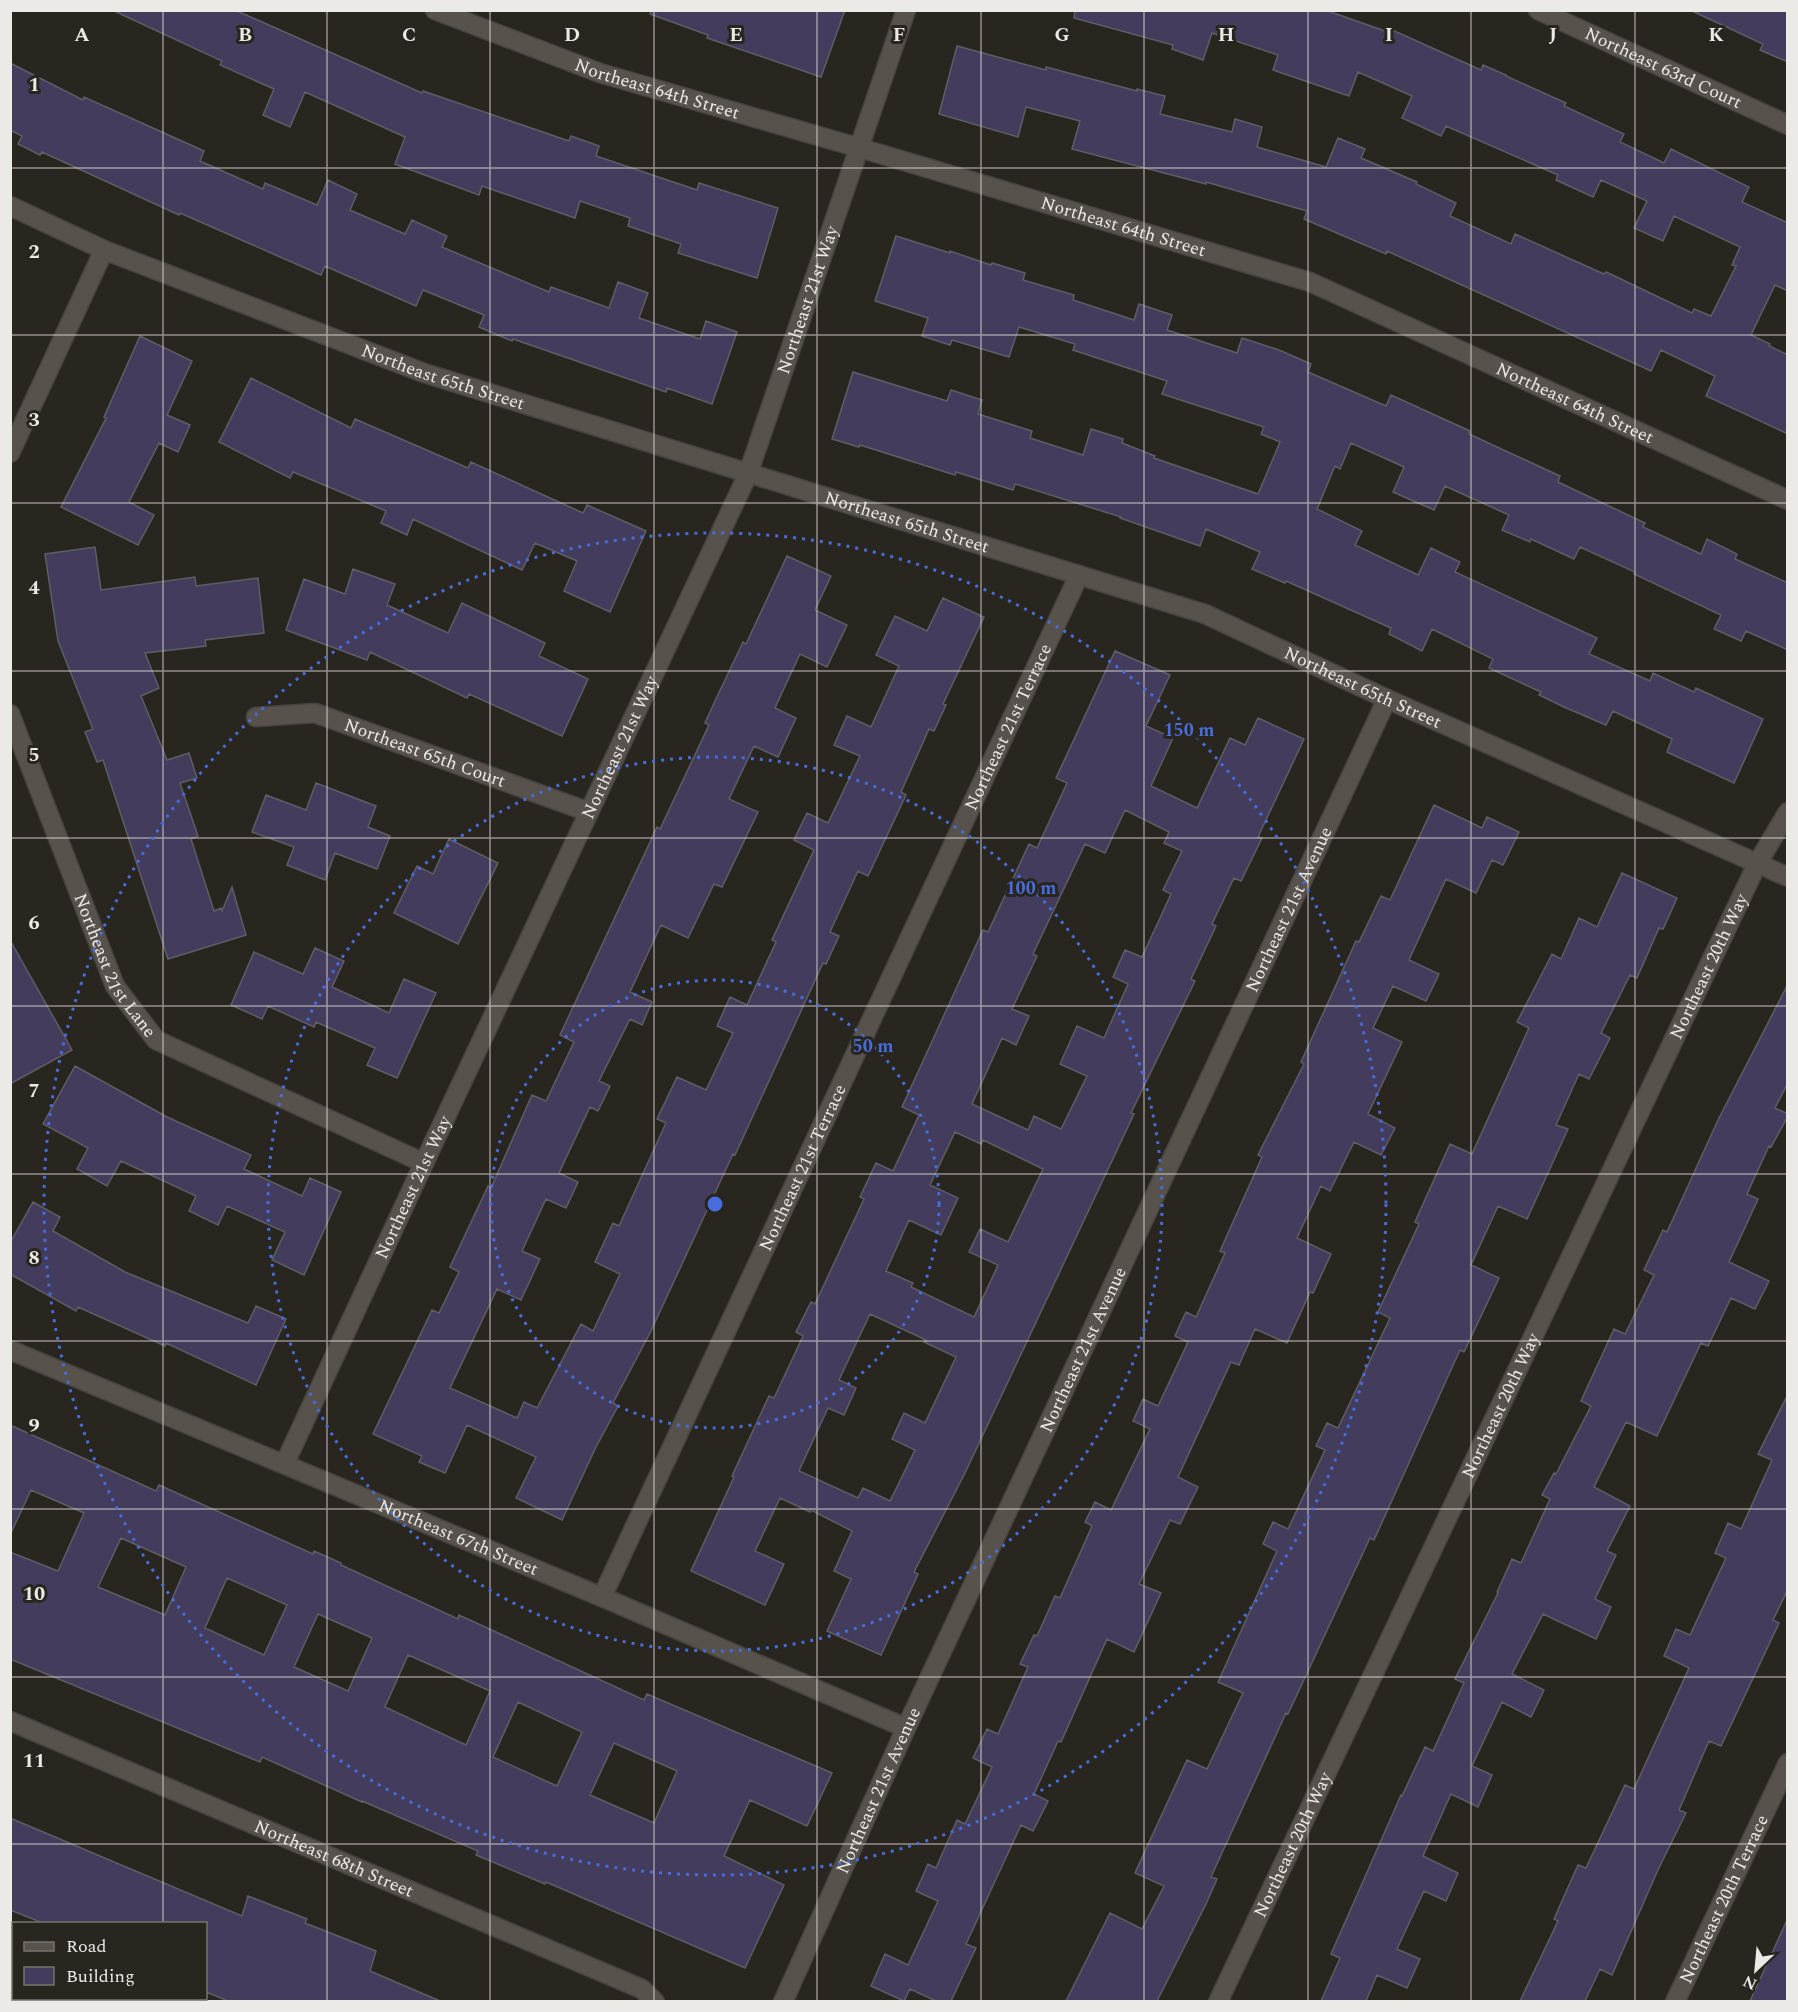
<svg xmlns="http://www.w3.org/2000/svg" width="1798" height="2012" font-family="Spectral,serif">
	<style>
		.building { fill: #433c5c; stroke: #5f5e66; stroke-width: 1.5; fill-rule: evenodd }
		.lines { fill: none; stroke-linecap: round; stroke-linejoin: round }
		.street-casing { stroke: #46443e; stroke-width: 21 }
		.street { stroke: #57534c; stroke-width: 18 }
		.grid { fill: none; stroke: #eceae6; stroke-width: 1.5; stroke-opacity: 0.55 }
		.ring { fill: none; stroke: #466ddb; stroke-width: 3; stroke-dasharray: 3 6 }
		.labels { text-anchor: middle; stroke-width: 6; stroke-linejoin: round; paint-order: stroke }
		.street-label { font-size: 18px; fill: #eceae6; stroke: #29251f }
		.grid-label { font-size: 20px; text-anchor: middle; font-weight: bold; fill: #eceae6; stroke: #29251f; stroke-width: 6; stroke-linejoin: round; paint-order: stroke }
		.centre { fill: #466ddb; stroke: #29251f; stroke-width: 3 }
		.ring-label { font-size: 18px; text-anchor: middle; font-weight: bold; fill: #466ddb; stroke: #29251f; stroke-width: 6; stroke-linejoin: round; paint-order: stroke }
	</style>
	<rect width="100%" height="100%" fill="#29251f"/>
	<!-- building -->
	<path class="building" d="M 112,10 L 235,10 L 422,93 L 423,91 L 569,141 L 571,136 L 599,146 L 596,156 L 697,190 L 699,183 L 778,208 L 757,278 L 678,253 L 681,244 L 628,226 L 630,218 L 580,201 L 575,218 L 482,186 L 479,195 L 395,164 L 405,137 L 305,92 L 290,127 L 263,115 L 274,89 L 220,65 L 222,61 Z
		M 651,10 L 845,10 L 821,77 L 707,38 L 708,35 L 650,14 Z
		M 1075,10 L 1325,10 L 1388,32 L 1390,29 L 1481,70 L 1483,65 L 1506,75 L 1506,76 L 1566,103 L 1564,106 L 1624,134 L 1620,142 L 1664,163 L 1671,149 L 1749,187 L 1742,202 L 1788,223 L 1788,291 L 1775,285 L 1751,335 L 1770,344 L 1769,346 L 1788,355 L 1788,434 L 1706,396 L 1715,376 L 1661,350 L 1651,371 L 1387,251 L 1386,254 L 1304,219 L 1307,211 L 1206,182 L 1206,184 L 1072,149 L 1080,121 L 1026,107 L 1018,137 L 939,114 L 957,46 L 1046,70 L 1046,67 L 1137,91 L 1137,89 L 1165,96 L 1160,114 L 1232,132 L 1235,119 L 1262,127 L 1257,147 L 1326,167 L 1338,138 L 1365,149 L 1361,158 L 1417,182 L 1416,184 L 1456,203 L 1450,216 L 1511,244 L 1515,234 L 1604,274 L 1606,272 L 1692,313 L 1694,309 L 1711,316 L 1736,266 L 1732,265 L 1740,247 L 1674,216 L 1663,241 L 1634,228 L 1647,201 L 1601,180 L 1593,197 L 1556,180 L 1558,175 L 1446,126 L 1441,136 L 1402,118 L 1412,96 L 1358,72 L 1349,96 L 1273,70 L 1278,55 L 1212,33 L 1203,60 L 1172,49 L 1173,45 L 1074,18 Z
		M 1690,10 L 1788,10 L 1788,62 L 1760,50 L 1763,44 Z
		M 10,63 L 83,100 L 84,97 L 204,151 L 200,161 L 263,189 L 265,183 L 317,205 L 328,180 L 357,194 L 350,210 L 405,234 L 412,220 L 447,236 L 442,247 L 549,292 L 551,287 L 609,308 L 618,282 L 648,293 L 639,318 L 700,339 L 706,321 L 737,332 L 712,404 L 667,388 L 666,392 L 513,339 L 512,341 L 479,327 L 484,315 L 423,290 L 416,306 L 325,266 L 321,275 L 180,213 L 179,215 L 42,152 L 40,155 L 18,144 L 22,136 L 10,130 Z
		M 896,236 L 950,253 L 950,251 L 991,265 L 992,263 L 1025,273 L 1023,280 L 1074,295 L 1073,300 L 1134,320 L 1139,304 L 1172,315 L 1167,330 L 1237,353 L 1242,338 L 1279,350 L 1311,364 L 1308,372 L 1386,406 L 1391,395 L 1470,431 L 1469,434 L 1560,476 L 1558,482 L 1645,523 L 1643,527 L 1701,554 L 1707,539 L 1737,554 L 1735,559 L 1788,583 L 1788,650 L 1746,631 L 1741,641 L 1714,629 L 1721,615 L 1634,574 L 1635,572 L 1580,547 L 1574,559 L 1531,539 L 1530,542 L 1502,530 L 1509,515 L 1445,486 L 1434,510 L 1393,492 L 1404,467 L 1351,443 L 1340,469 L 1335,466 L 1317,509 L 1362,531 L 1355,545 L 1418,575 L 1431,548 L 1460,562 L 1455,572 L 1597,638 L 1589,654 L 1650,681 L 1653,673 L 1694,692 L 1696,688 L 1763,719 L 1734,783 L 1667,752 L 1672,739 L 1613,711 L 1606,725 L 1564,707 L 1539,695 L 1541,692 L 1489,668 L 1493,659 L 1432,629 L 1422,651 L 1389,634 L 1391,628 L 1286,581 L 1285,583 L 1252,569 L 1260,552 L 1206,529 L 1200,546 L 1120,518 L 1121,517 L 1015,484 L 1013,490 L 956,472 L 955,475 L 860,445 L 859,447 L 832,439 L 853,372 L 947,401 L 951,390 L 982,400 L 978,414 L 1032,431 L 1030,438 L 1083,455 L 1091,429 L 1123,439 L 1122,443 L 1155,456 L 1154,458 L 1258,494 L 1280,442 L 1261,434 L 1264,427 L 1162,394 L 1167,381 L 1073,350 L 1075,344 L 1019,327 L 1009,357 L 952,340 L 950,345 L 922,336 L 928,318 L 875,301 Z
		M 140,336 L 192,361 L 167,415 L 190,425 L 178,452 L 159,443 L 129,502 L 154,515 L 138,545 L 61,507 L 106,418 L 104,417 Z
		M 251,378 L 351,428 L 355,419 L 468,468 L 471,462 L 583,513 L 587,505 L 646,531 L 610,612 L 564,591 L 577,561 L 535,543 L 522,570 L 413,519 L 407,535 L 381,523 L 386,511 L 293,472 L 290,478 L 219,442 Z
		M 95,547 L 101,590 L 195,577 L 196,586 L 258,578 L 264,633 L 205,640 L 206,646 L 145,653 L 159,688 L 141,696 L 167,760 L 189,753 L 197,778 L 180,783 L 198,836 L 191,839 L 214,911 L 221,908 L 222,911 L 232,887 L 246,935 L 168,959 L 103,760 L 97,762 L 85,732 L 93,729 L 58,641 L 45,554 Z
		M 787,556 L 831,576 L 815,610 L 847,625 L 827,667 L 800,654 L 775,708 L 796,718 L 778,757 L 754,746 L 729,799 L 758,812 L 722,887 L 714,884 L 688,938 L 661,925 L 630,992 L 652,1002 L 642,1025 L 630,1019 L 599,1081 L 610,1086 L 598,1111 L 590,1107 L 559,1173 L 578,1182 L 566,1208 L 546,1199 L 522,1251 L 540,1259 L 521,1300 L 497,1289 L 450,1388 L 517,1418 L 524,1402 L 537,1408 L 581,1324 L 593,1331 L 620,1274 L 595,1262 L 613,1223 L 619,1226 L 666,1123 L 657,1119 L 677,1077 L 706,1090 L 733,1033 L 717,1026 L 730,997 L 747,1005 L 776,942 L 772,940 L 814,850 L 794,840 L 807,813 L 828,823 L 860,756 L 834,745 L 847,716 L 871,727 L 899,666 L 876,655 L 895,616 L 927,631 L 943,598 L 984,617 L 943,704 L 946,705 L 934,731 L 929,729 L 901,792 L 906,795 L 868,876 L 858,871 L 830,932 L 839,936 L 826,964 L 823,963 L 735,1155 L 733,1154 L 650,1333 L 613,1403 L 618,1406 L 596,1447 L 562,1520 L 516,1498 L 536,1457 L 467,1425 L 445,1473 L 419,1462 L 422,1456 L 373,1434 L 432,1310 L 439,1313 L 459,1272 L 450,1267 L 488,1186 L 491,1188 L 532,1095 L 546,1101 L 574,1042 L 560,1035 L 657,827 L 660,829 L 709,725 L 705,723 L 715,701 L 743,642 L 746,644 Z
		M 353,569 L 395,584 L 387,605 L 448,633 L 462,603 L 545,643 L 539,656 L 588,679 L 562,736 L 469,694 L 467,698 L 370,652 L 367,660 L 286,630 L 304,579 L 345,594 Z
		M 1115,651 L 1170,675 L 1146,726 L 1173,738 L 1151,786 L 1197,808 L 1230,738 L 1245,745 L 1258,718 L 1304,739 L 1258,837 L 1262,838 L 1241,881 L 1234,878 L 1212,924 L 1216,926 L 1191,979 L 1195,981 L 1131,1113 L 1134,1114 L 965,1473 L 914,1572 L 918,1574 L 881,1655 L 827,1631 L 851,1579 L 834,1571 L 852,1531 L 811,1510 L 810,1512 L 780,1498 L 755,1551 L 784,1564 L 765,1605 L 691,1571 L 734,1477 L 732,1476 L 769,1396 L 774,1398 L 803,1336 L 796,1332 L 811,1302 L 815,1304 L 864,1199 L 860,1197 L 876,1163 L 893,1171 L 919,1115 L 902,1107 L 983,930 L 988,932 L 1029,844 L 1037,848 L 1067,783 L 1056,778 ZM 1125,810 L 1169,832 L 1164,843 L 1182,851 L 1163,890 L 1171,894 L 1142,957 L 1125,950 L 1113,977 L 1128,984 L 1104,1038 L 1077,1026 L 1060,1064 L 1087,1076 L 1061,1129 L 1034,1116 L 1028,1130 L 972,1104 L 1002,1038 L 1016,1045 L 1029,1016 L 1012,1009 L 1037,956 L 1033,954 L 1085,844 L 1105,853 ZM 955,1132 L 981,1144 L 983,1140 L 1043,1169 L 1008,1242 L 980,1229 L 969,1252 L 998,1265 L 974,1317 L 911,1287 L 913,1283 L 886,1271 L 909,1220 L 941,1235 L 958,1198 L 930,1185 ZM 870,1314 L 926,1340 L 924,1342 L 956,1357 L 925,1423 L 904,1413 L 892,1439 L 915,1450 L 890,1501 L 863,1488 L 858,1498 L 799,1471 L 828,1408 L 844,1415 L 856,1388 L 839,1380 Z
		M 316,783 L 376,806 L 368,827 L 390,836 L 377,869 L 335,853 L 325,880 L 287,865 L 294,847 L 252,832 L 266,795 L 306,810 Z
		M 1434,805 L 1482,828 L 1487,817 L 1519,832 L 1503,865 L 1492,860 L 1476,893 L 1446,879 L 1409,960 L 1439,974 L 1426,1001 L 1393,986 L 1373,1028 L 1402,1042 L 1368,1114 L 1395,1128 L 1381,1155 L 1354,1142 L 1330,1191 L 1321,1186 L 1297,1238 L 1331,1254 L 1313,1293 L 1310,1292 L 1287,1343 L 1255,1329 L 1239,1365 L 1231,1362 L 1178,1477 L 1198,1487 L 1180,1524 L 1170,1520 L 1139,1584 L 1161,1593 L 1134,1652 L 1107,1639 L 1061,1742 L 1058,1741 L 1034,1794 L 1048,1801 L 1033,1831 L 1021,1825 L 966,1944 L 976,1948 L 951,2001 L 936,2001 L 910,1989 L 904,2001 L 871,1986 L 885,1954 L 908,1965 L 938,1901 L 916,1891 L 928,1864 L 936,1868 L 957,1820 L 965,1824 L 992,1767 L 973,1758 L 987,1729 L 998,1734 L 1028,1667 L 1020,1664 L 1034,1635 L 1037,1636 L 1055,1596 L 1060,1598 L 1092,1526 L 1085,1522 L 1095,1502 L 1111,1510 L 1150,1429 L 1133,1421 L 1143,1399 L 1158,1406 L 1188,1342 L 1175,1336 L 1186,1312 L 1196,1317 L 1225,1253 L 1220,1251 L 1262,1157 L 1258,1155 L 1304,1064 L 1301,1062 L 1356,941 L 1359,942 L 1381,896 L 1390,900 Z
		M 449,839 L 498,863 L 458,944 L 394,913 L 417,866 L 433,874 Z
		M 1622,873 L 1677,898 L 1663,929 L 1659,928 L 1637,978 L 1630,975 L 1601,1033 L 1610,1038 L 1589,1079 L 1579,1074 L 1556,1125 L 1568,1129 L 1527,1219 L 1498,1206 L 1471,1265 L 1499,1278 L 1464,1352 L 1460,1350 L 1374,1540 L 1370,1538 L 1288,1714 L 1286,1713 L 1211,1877 L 1217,1879 L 1206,1904 L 1157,2001 L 1066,2001 L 1110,1913 L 1142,1929 L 1164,1886 L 1135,1873 L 1187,1760 L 1207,1769 L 1243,1693 L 1218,1682 L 1277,1551 L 1263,1544 L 1273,1522 L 1288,1529 L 1325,1450 L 1316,1446 L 1327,1423 L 1338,1428 L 1390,1318 L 1378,1312 L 1419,1224 L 1415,1222 L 1450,1144 L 1472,1154 L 1529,1028 L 1517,1022 L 1552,954 L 1561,959 L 1579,918 L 1597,927 Z
		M 10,940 L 72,1050 L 10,1084 Z
		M 315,948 L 344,961 L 332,987 L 389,1013 L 404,979 L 436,993 L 397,1078 L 367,1065 L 375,1048 L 316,1022 L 314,1027 L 268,1006 L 262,1019 L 231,1005 L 254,952 L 303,974 Z
		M 1788,984 L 1788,1083 L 1775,1108 L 1788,1114 L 1788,1116 L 1771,1147 L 1769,1146 L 1747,1194 L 1758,1199 L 1729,1262 L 1769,1281 L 1755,1309 L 1731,1298 L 1708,1346 L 1701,1343 L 1657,1436 L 1626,1422 L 1594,1487 L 1630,1506 L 1607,1551 L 1616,1555 L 1595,1599 L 1611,1607 L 1596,1639 L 1543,1614 L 1512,1674 L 1544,1690 L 1531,1717 L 1502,1702 L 1472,1766 L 1492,1775 L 1478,1807 L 1451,1794 L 1423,1856 L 1458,1873 L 1446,1901 L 1424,1891 L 1397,1949 L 1420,1959 L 1407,1988 L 1377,1975 L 1366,2001 L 1321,2001 L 1340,1958 L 1331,1954 L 1401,1795 L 1402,1796 L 1425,1747 L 1433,1751 L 1464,1683 L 1455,1679 L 1498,1593 L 1497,1592 L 1512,1559 L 1521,1563 L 1550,1499 L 1542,1495 L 1554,1473 L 1556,1474 L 1591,1406 L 1581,1401 L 1614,1329 L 1625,1334 L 1654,1275 L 1644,1270 L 1663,1230 L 1667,1232 L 1718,1120 Z
		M 75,1066 L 167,1117 L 251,1155 L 244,1169 L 302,1196 L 310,1178 L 341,1192 L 304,1275 L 272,1260 L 285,1232 L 227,1206 L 218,1225 L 189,1211 L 196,1196 L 121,1161 L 107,1186 L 77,1169 L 88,1148 L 43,1124 Z
		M 33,1202 L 60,1217 L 53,1231 L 125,1272 L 248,1323 L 256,1306 L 286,1319 L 256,1385 L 166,1343 L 165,1346 L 78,1307 L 76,1311 L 10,1274 L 10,1243 Z
		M 1788,1394 L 1788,1589 L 1773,1620 L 1779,1623 L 1721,1746 L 1709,1741 L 1679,1810 L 1686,1813 L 1657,1872 L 1612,1975 L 1600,1969 L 1585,2001 L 1520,2001 L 1558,1921 L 1554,1919 L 1578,1865 L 1586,1868 L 1625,1785 L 1634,1789 L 1689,1668 L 1664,1656 L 1676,1629 L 1690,1635 L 1726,1558 L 1715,1553 L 1728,1523 L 1741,1529 L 1772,1460 L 1758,1454 Z
		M 10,1425 L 156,1491 L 159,1485 L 313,1554 L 314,1551 L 341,1563 L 341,1565 L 458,1619 L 459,1615 L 644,1700 L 647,1694 L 832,1773 L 807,1826 L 750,1800 L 724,1856 L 784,1885 L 745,1968 L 546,1882 L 545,1884 L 476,1855 L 478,1851 L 362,1801 L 362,1802 L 262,1757 L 260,1762 L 10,1659 L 10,1552 L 58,1571 L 84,1513 L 31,1490 L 10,1535 ZM 121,1538 L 186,1567 L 165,1615 L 98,1587 ZM 227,1578 L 287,1605 L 264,1655 L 205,1628 ZM 318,1614 L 372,1638 L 348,1691 L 294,1667 ZM 408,1655 L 490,1691 L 466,1745 L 385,1707 ZM 518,1702 L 582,1732 L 557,1786 L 493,1757 ZM 614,1743 L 677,1771 L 654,1823 L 590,1795 Z
		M 10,1818 L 242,1916 L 248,1896 L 307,1919 L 305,1923 L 376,1951 L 370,1971 L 440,2001 L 228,2001 L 206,1992 L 206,1923 L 43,1923 L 10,1910 Z
		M 1788,1918 L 1788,2001 L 1750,2001 Z"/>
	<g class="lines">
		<defs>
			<g id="street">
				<path id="s1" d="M 435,10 L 600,73 L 860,148 L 1310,282 L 1788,500"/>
				<path id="s2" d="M 1538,10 L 1788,125"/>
				<path id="s3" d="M 10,206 L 104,250 L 424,373 L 1205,614 L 1387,699 L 1788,877"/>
				<path d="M 10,453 L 104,250"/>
				<path id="s4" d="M 10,714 L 115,986 L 156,1040 L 424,1163"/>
				<path id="s5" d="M 256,717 L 315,713 L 589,812"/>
				<path id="s6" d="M 10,1350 L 602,1597 L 906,1728"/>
				<path id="s7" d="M 285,1463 L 424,1163 L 748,474 L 906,10"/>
				<path id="s8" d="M 602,1597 L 1079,575"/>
				<path id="s9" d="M 10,1721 L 642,1989 L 655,2002"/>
				<path id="s10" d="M 783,2002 L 906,1728 L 1387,699"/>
				<path id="s11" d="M 1218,2002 L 1757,864 L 1788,812"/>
				<path id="s12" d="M 1675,2002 L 1788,1763"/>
			</g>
		</defs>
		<!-- street casing -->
		<use href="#street" class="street-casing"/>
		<!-- street -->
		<use href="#street" class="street"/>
	</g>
	<!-- grid -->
	<path class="grid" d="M 163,10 L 163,1924M 327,10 L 327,2002M 490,10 L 490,2002M 654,10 L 654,2002M 817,10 L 817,2002M 981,10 L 981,2002M 1144,10 L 1144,2002M 1308,10 L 1308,2002M 1471,10 L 1471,2002M 1635,10 L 1635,2002M 10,168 L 1788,168M 10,335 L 1788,335M 10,503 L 1788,503M 10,671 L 1788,671M 10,838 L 1788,838M 10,1006 L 1788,1006M 10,1174 L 1788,1174M 10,1341 L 1788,1341M 10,1509 L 1788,1509M 10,1677 L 1788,1677M 10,1844 L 1788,1844M 163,1998 L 163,2002"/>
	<!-- distance rings -->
	<g class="ring">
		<circle cx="715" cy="1204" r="224"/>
		<circle cx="715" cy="1204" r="447"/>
		<circle cx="715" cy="1204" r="671"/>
	</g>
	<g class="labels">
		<!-- street labels -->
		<g class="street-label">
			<text dy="6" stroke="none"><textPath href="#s2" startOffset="138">Northeast 63rd Court</textPath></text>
			<text dy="6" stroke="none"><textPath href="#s1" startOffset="236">Northeast 64th Street</textPath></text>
			<text dy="6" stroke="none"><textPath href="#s1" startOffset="722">Northeast 64th Street</textPath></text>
			<text dy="6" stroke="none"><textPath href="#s7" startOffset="1276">Northeast 21st Way</textPath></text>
			<text dy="6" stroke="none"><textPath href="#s3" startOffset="466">Northeast 65th Street</textPath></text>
			<text dy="6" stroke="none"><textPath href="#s1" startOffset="1208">Northeast 64th Street</textPath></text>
			<text dy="6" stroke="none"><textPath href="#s3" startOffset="952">Northeast 65th Street</textPath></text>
			<text dy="6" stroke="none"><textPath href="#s3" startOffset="1438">Northeast 65th Street</textPath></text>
			<text dy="6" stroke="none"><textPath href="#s8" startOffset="960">Northeast 21st Terrace</textPath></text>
			<text dy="6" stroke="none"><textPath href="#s7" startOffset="790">Northeast 21st Way</textPath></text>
			<text dy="6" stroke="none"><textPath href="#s5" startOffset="176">Northeast 65th Court</textPath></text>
			<text dy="6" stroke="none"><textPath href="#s10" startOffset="1204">Northeast 21st Avenue</textPath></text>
			<text dy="6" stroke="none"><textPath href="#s4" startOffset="273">Northeast 21st Lane</textPath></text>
			<text dy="6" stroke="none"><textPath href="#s11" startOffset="1146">Northeast 20th Way</textPath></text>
			<text dy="6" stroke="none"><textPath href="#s8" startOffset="474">Northeast 21st Terrace</textPath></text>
			<text dy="6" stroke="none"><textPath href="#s7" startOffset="304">Northeast 21st Way</textPath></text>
			<text dy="6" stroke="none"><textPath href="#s10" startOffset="718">Northeast 21st Avenue</textPath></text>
			<text dy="6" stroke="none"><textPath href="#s11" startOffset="660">Northeast 20th Way</textPath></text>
			<text dy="6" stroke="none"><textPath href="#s6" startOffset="486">Northeast 67th Street</textPath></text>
			<text dy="6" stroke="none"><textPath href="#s10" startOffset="232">Northeast 21st Avenue</textPath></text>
			<text dy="6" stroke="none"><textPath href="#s11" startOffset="174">Northeast 20th Way</textPath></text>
			<text dy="6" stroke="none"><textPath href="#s9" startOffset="352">Northeast 68th Street</textPath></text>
			<text dy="6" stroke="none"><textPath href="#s12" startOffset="114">Northeast 20th Terrace</textPath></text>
		</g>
	</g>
	<g class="grid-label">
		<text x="82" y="41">A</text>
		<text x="245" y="41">B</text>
		<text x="409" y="41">C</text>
		<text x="572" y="41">D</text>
		<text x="736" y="41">E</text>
		<text x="899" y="41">F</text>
		<text x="1062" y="41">G</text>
		<text x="1226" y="41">H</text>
		<text x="1389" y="41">I</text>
		<text x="1553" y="41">J</text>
		<text x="1716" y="41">K</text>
		<text x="34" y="91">1</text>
		<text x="34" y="258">2</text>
		<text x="34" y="426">3</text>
		<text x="34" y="594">4</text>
		<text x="34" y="761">5</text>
		<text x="34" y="929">6</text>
		<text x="34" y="1097">7</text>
		<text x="34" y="1264">8</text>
		<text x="34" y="1432">9</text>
		<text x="34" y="1600">10</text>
		<text x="34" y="1767">11</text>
	</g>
	<circle cx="715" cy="1204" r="9" class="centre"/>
	<g class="ring-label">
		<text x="1189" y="736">150 m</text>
		<text x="1031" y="894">100 m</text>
		<text x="873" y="1052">50 m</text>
	</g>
	<!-- border -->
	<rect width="1798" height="2012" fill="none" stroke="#eceae6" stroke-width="24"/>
	<!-- legend -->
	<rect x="12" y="1922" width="195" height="78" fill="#29251f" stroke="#77746f" stroke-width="1.5"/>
	<rect x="24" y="1942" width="30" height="9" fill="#57534c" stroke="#77746f" stroke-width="1.5"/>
	<text x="66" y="1952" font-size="18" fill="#eceae6">Road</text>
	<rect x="24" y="1967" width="30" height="18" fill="#433c5c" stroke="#77746f" stroke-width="1.5"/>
	<text x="66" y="1982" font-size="18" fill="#eceae6">Building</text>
	<!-- north arrow -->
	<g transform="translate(1756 1970) rotate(206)" stroke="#29251f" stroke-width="4.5" paint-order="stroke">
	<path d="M0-4.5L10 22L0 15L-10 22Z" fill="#eceae6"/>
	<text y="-9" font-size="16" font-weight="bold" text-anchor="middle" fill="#eceae6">N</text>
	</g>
</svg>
